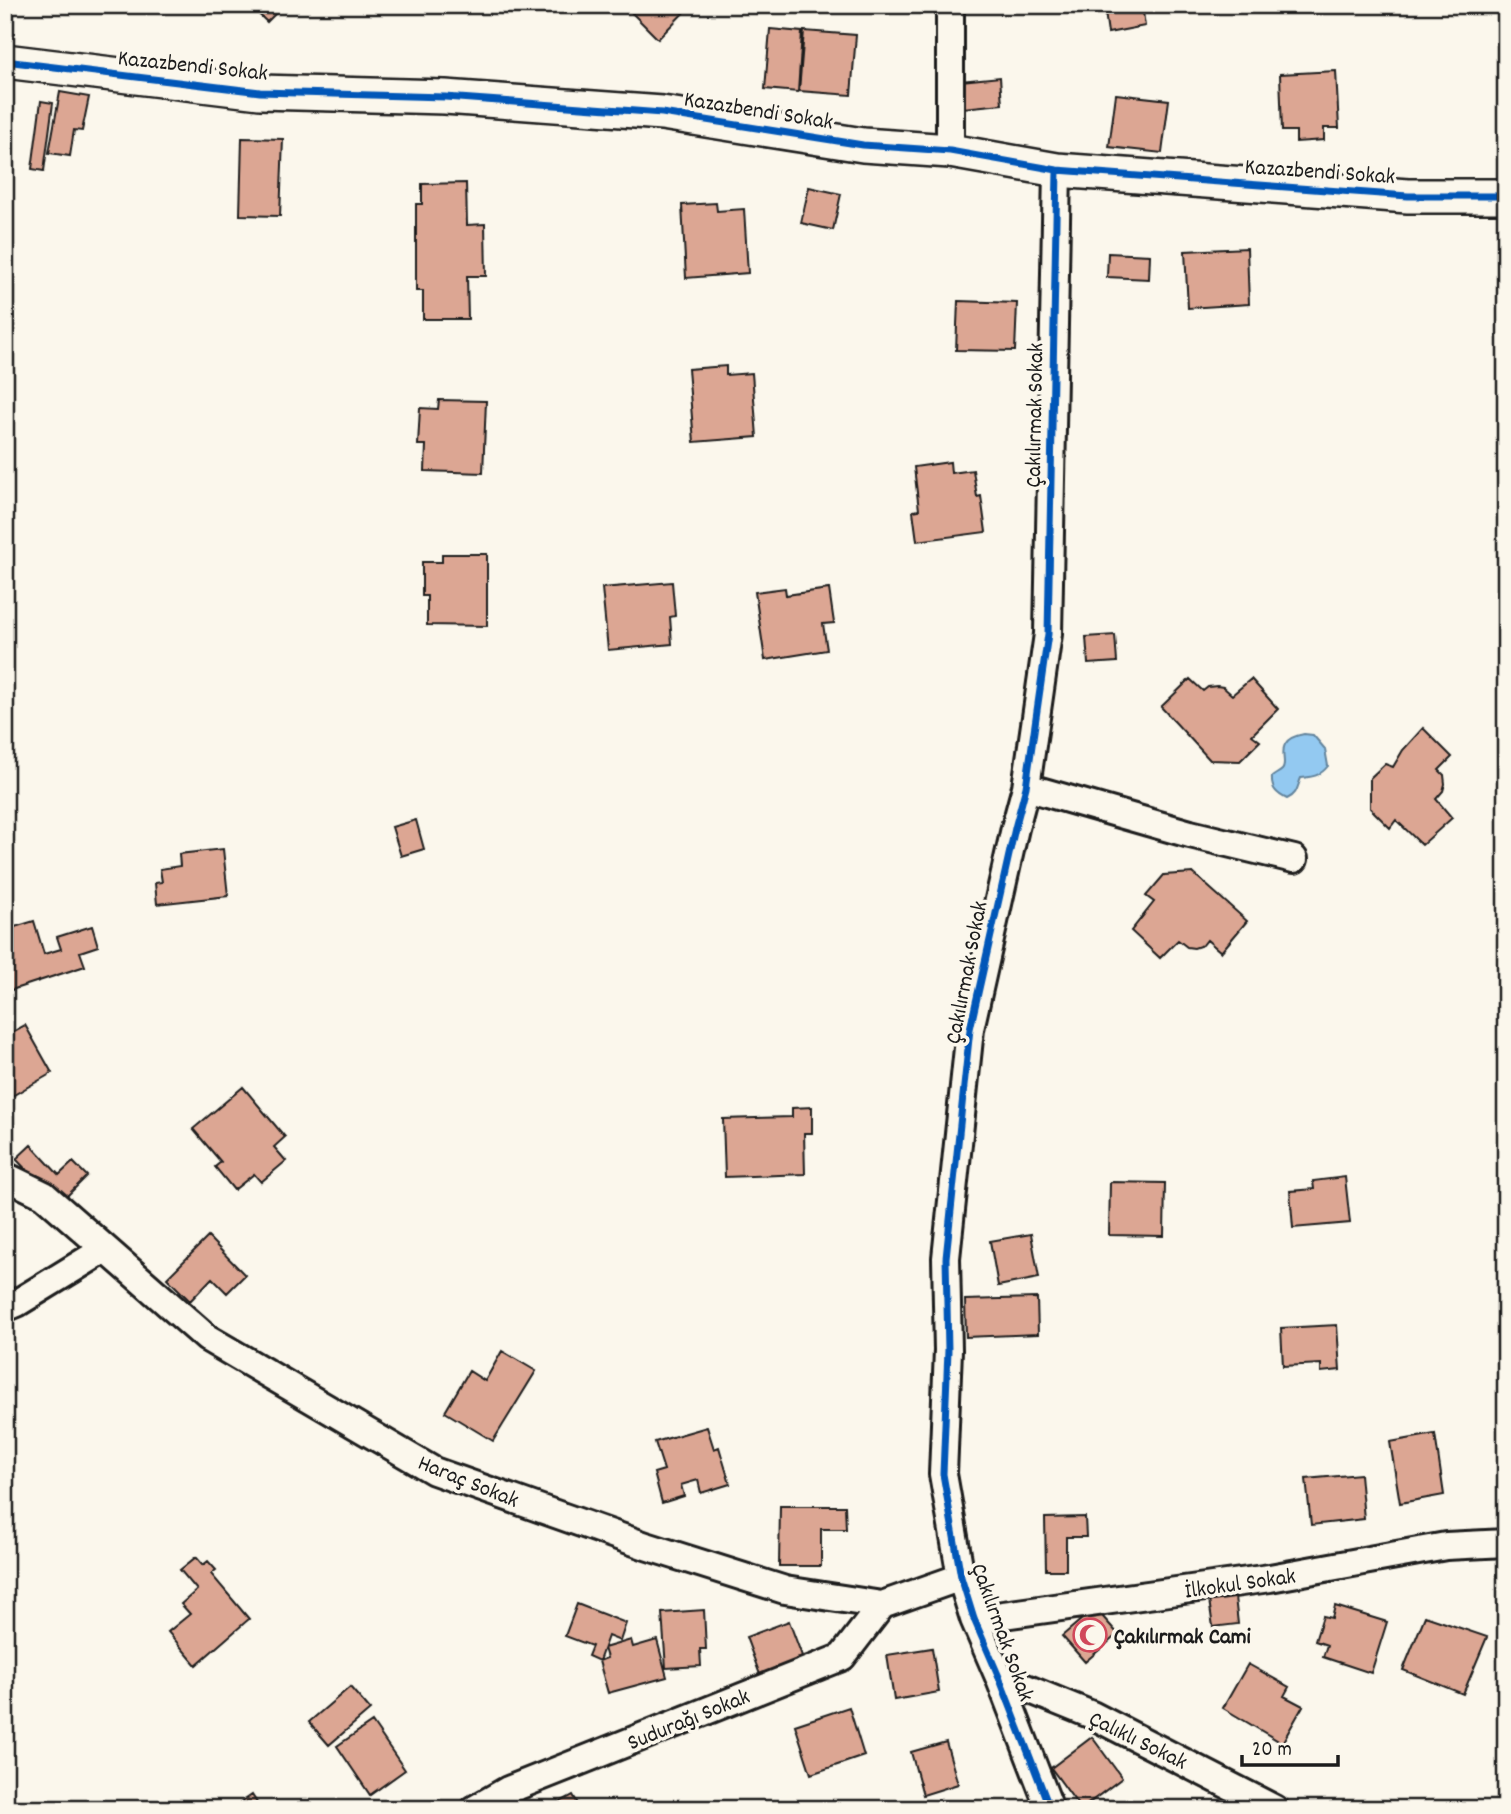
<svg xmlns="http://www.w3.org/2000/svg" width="1511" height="1814" font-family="Dekko,sans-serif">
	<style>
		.water { fill: #93c9f1; stroke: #63849c; stroke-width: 2 }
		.building { fill: #dca693; stroke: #1c1c1c; stroke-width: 2 }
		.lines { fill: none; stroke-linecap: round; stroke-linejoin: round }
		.minor-casing { stroke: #1c1c1c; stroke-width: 32 }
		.tertiary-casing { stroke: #1c1c1c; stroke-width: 38 }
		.minor { stroke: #fbf7ec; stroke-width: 26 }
		.tertiary { stroke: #fbf7ec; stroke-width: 33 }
		.cycleway-casing { stroke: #fbf7ec; stroke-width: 11 }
		.cycleway { stroke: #0057b8; stroke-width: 7 }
		.labels { text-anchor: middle; stroke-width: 7; stroke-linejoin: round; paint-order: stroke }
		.street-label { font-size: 23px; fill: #1c1c1c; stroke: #fbf7ec }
		.poi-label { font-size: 23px; font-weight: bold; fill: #1c1c1c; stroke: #fbf7ec; text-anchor: start }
	</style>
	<rect width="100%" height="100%" fill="#fbf7ec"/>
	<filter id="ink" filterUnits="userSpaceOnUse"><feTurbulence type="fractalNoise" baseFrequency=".0143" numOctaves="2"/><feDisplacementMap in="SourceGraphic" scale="14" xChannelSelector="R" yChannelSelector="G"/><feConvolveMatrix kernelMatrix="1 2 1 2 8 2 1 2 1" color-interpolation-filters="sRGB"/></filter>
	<g filter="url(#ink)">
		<!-- water -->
		<path class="water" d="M 1304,734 L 1313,735 L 1325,749 L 1328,766 C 1320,776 1313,777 1301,778 C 1297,787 1298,794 1287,799 C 1277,794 1271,789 1272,777 C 1275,774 1279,773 1282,770 C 1290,762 1270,740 1304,734 Z"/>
		<!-- building -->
		<path class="building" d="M 249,5 L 284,5 L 267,22 Z
			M 624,5 L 691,5 L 658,39 Z
			M 1142,5 L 1145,26 L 1108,33 L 1105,12 Z
			M 770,29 L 802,32 L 798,92 L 765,89 Z
			M 804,31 L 856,35 L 851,95 L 799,91 Z
			M 1336,71 L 1339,128 L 1324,128 L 1324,140 L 1296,142 L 1296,131 L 1282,131 L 1280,74 Z
			M 1000,77 L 1002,104 L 963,108 L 961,81 Z
			M 60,92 L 89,97 L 82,131 L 74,130 L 70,156 L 49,153 Z
			M 1116,94 L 1169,100 L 1162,153 L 1109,147 Z
			M 41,101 L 53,103 L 44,171 L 32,169 Z
			M 242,138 L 283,139 L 280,216 L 240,215 Z
			M 466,183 L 467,225 L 485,224 L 486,276 L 467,276 L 468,319 L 423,319 L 423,291 L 416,291 L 416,204 L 422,204 L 422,184 Z
			M 809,187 L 841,194 L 833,230 L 801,223 Z
			M 716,203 L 717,211 L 744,209 L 748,273 L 686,278 L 682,205 Z
			M 1247,248 L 1249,304 L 1188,308 L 1185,251 Z
			M 1108,253 L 1150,255 L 1149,279 L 1107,277 Z
			M 958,301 L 1017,303 L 1015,351 L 956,350 Z
			M 726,366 L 726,375 L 752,373 L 757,437 L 694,442 L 688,369 Z
			M 439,400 L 486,401 L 483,473 L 425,471 L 426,445 L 418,445 L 420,408 L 438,409 Z
			M 950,462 L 951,473 L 973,470 L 977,497 L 981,496 L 986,532 L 917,541 L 913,511 L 919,510 L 914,467 Z
			M 442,554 L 487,554 L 487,626 L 427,625 L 427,596 L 422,596 L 422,562 L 442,562 Z
			M 672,582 L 675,616 L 670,617 L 672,644 L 608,650 L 602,588 Z
			M 785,588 L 786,595 L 829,589 L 834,623 L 823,624 L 827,650 L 765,660 L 755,592 Z
			M 1115,635 L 1117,662 L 1088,664 L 1086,637 Z
			M 1190,679 L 1203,691 L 1208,687 L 1217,686 L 1223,687 L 1232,695 L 1251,679 L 1278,709 L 1252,735 L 1260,741 L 1240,761 L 1210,760 L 1161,707 Z
			M 1423,728 L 1452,757 L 1439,770 L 1444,775 L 1445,784 L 1443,791 L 1436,799 L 1452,818 L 1422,845 L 1396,820 L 1390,828 L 1370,808 L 1370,778 L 1385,764 L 1393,767 L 1403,750 Z
			M 416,820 L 424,849 L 401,856 L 392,827 Z
			M 223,849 L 228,896 L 157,904 L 155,883 L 162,882 L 160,869 L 180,866 L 179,854 Z
			M 1193,873 L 1247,921 L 1221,952 L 1207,940 L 1203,945 L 1194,948 L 1187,947 L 1178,940 L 1160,958 L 1131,931 L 1154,902 L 1146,896 L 1164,875 Z
			M 34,921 L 44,954 L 61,949 L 57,937 L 92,926 L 98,946 L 80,952 L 85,966 L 5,992 L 5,967 L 8,965 L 5,956 L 5,930 Z
			M 25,1025 L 52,1073 L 5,1100 L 5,1036 Z
			M 243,1087 L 285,1137 L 274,1147 L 286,1161 L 261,1182 L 254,1174 L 234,1190 L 215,1167 L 221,1162 L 193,1129 Z
			M 812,1107 L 812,1133 L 804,1133 L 805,1174 L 725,1177 L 723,1119 L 792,1117 L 792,1108 Z
			M 31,1145 L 59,1175 L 73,1162 L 87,1176 L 59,1204 L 16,1159 Z
			M 1345,1177 L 1350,1223 L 1293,1228 L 1290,1191 L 1314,1189 L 1313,1181 Z
			M 1110,1182 L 1165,1183 L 1164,1236 L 1109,1235 Z
			M 1031,1234 L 1039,1278 L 998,1286 L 990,1241 Z
			M 208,1237 L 245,1275 L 227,1293 L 212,1278 L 190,1301 L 167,1278 Z
			M 1037,1298 L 1038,1334 L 966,1337 L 965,1300 Z
			M 1337,1325 L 1340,1370 L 1321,1372 L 1321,1364 L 1283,1366 L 1281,1328 Z
			M 502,1351 L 536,1371 L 493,1441 L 445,1412 L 469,1371 L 485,1381 Z
			M 707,1427 L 714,1449 L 719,1447 L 730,1484 L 701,1493 L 698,1480 L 681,1485 L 684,1496 L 662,1503 L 654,1473 L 664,1470 L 655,1442 Z
			M 1435,1434 L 1444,1495 L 1400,1503 L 1390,1442 Z
			M 1360,1474 L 1364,1519 L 1311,1525 L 1306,1479 Z
			M 780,1506 L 845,1506 L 846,1529 L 821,1529 L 821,1566 L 779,1566 Z
			M 1085,1517 L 1086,1537 L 1066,1537 L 1066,1570 L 1046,1570 L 1045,1518 Z
			M 196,1557 L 203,1565 L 208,1561 L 216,1570 L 211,1574 L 249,1619 L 196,1665 L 168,1632 L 190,1614 L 181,1604 L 197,1590 L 180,1570 Z
			M 1235,1597 L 1238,1624 L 1213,1627 L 1209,1600 Z
			M 577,1604 L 626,1623 L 620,1641 L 608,1636 L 599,1661 L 588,1656 L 592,1646 L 565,1636 Z
			M 1335,1606 L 1387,1622 L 1371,1673 L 1323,1657 L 1327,1645 L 1315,1641 L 1323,1616 L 1332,1618 Z
			M 1095,1608 L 1118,1634 L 1085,1662 L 1062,1636 Z
			M 704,1610 L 706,1649 L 700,1649 L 701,1666 L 666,1668 L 662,1613 Z
			M 1425,1616 L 1487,1637 L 1463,1694 L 1403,1670 Z
			M 789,1621 L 805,1664 L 762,1680 L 746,1637 Z
			M 631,1640 L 633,1647 L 657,1640 L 667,1677 L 608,1693 L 599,1661 L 607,1658 L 604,1648 Z
			M 932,1648 L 939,1692 L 894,1700 L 887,1655 Z
			M 1248,1664 L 1289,1687 L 1284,1696 L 1303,1706 L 1282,1743 L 1223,1708 Z
			M 350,1687 L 370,1710 L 329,1745 L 309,1722 Z
			M 849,1707 L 864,1756 L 811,1774 L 795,1725 Z
			M 372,1722 L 405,1770 L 370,1795 L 337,1746 Z
			M 1092,1737 L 1122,1778 L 1081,1809 L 1051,1768 Z
			M 946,1742 L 958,1784 L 923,1795 L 911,1752 Z
			M 252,1795 L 261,1809 L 232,1809 Z
			M 573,1795 L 581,1809 L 547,1809 Z"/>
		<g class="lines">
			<defs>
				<path id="minor" d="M 950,151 L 950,5
					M 1026,787 L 1190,834 L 1294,859
					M 5,1176 L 44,1195 L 207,1338 L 434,1471 L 646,1546 L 785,1590 L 882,1605 L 961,1577
					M 5,1308 L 17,1303 L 105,1249
					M 974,1619 L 1270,1578 L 1446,1546 L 1506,1543
					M 999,1677 L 1092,1715 L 1275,1809
					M 475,1809 L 508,1790 L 842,1657 L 882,1605
					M 1050,1809 L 999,1677 L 974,1619 L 961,1577 L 943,1474 L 948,1350 L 946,1258 L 970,1029 L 1015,828 L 1026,787 L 1048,634 L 1057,170"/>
				<path id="tertiary" d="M 5,61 L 260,92 L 445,97 L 662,113 L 863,145 L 950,151 L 1057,170 L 1408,196 L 1506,196"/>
			</defs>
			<!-- minor casing -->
			<use href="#minor" class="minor-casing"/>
			<!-- tertiary casing -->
			<use href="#tertiary" class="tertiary-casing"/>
			<!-- minor -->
			<use href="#minor" class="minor"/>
			<!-- tertiary -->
			<use href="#tertiary" class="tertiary"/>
			<defs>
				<path id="cycleway" d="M 5,61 L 260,92 L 445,97 L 662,113 L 863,145 L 950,151 L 1057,170 L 1408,196 L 1506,196
					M 1050,1809 L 999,1677 L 974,1619 L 961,1577 L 943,1474 L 948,1350 L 946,1258 L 970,1029 L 1015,828 L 1026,787 L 1048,634 L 1057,170"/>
			</defs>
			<!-- cycleway casing -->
			<use href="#cycleway" class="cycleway-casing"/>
			<!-- cycleway -->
			<use href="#cycleway" class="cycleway"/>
		</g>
	</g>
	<!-- icons -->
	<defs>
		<symbol id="mosque-ring" viewBox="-11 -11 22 22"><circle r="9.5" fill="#fbf7ec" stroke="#d1495b" stroke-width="1.5"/><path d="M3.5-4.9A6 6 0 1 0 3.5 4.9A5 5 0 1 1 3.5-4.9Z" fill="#d1495b"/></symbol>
	</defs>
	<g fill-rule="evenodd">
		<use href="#mosque-ring" x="1071" y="1616" width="38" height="38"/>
	</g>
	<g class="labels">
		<!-- street labels -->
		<g class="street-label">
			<text transform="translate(193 64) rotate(6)" y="8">Kazazbendi Sokak</text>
			<text transform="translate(759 109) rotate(9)" y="8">Kazazbendi Sokak</text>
			<text transform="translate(1320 170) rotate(4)" y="8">Kazazbendi Sokak</text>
			<text transform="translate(1033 415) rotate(-89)" y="8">Çakılırmak Sokak</text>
			<text transform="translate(965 972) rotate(-79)" y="8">Çakılırmak Sokak</text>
			<text transform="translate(469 1480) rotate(22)" y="8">Haraç Sokak</text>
			<text transform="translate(1240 1582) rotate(-8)" y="8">İlkokul Sokak</text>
			<text transform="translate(1004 1632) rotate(70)" y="8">Çakılırmak Sokak</text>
			<text transform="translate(688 1718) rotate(-22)" y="8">Sudurağı Sokak</text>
			<text transform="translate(1139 1739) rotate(26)" y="8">Çalıklı Sokak</text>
		</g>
		<!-- poi labels -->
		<g class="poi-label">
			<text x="1114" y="1643">Çakılırmak Cami</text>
		</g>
	</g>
	<!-- margin -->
	<rect width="1511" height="1814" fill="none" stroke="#fbf7ec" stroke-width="28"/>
	<rect x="14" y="14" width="1483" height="1786" fill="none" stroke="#1c1c1c" stroke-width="2.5" filter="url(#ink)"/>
	<!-- scale -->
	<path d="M1242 1755v10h96v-10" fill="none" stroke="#1c1c1c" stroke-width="3.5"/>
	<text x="1252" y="1755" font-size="21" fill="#1c1c1c" stroke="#fbf7ec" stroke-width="5" paint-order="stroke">20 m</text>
</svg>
